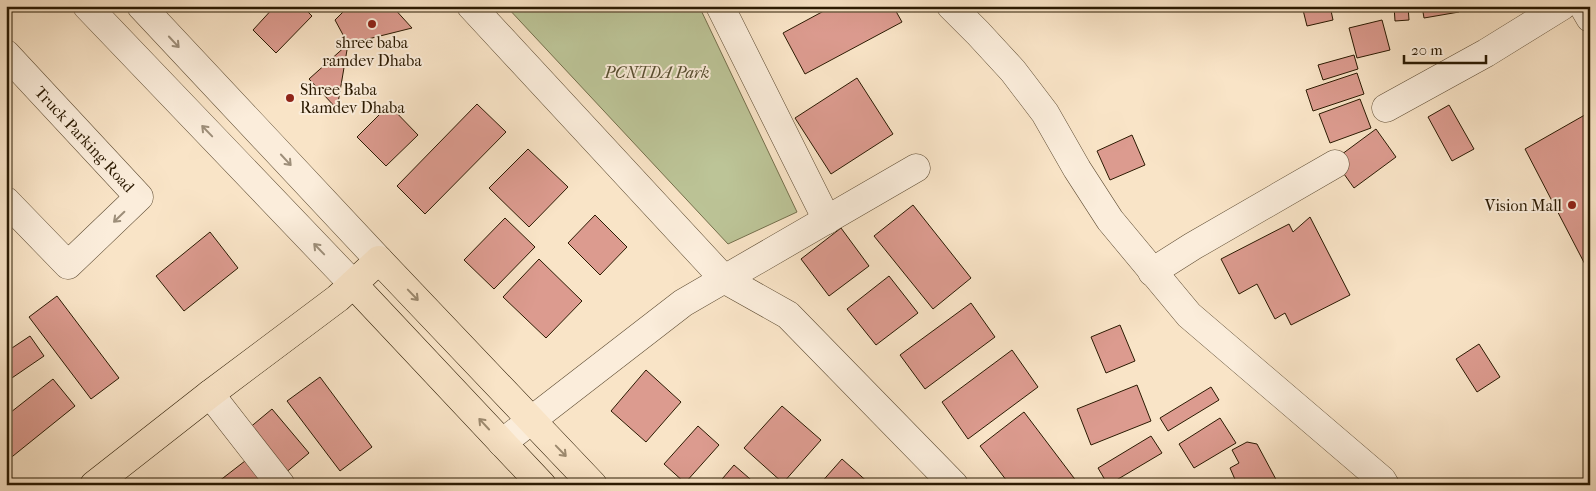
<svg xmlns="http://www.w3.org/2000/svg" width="1596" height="491" font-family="'IM FELL French Canon',serif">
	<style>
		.green { fill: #bcc497; stroke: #746f4c }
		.building { fill: #dc9b8f; stroke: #2b1a02 }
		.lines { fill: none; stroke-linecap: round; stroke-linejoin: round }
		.minor-casing { stroke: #5e4c33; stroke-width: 29 }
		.major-casing { stroke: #2b1a02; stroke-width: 29 }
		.minor { stroke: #fbeddb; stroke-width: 28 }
		.major { stroke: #f9e4c7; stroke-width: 28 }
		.oneway { stroke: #9d8e79 }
		.oneway2 { stroke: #9c896e }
		.poi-dot { fill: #8f2418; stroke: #fbeddb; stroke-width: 2 }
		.labels { text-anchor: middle; stroke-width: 4; stroke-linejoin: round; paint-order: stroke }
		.poi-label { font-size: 16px; fill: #2b1a02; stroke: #fbeddb }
		.park-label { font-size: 16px; font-style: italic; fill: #564d2f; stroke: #fbeddb }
		.street-label { font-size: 16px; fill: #2b1a02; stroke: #fbeddb }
	</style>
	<rect width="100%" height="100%" fill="#f9e4c7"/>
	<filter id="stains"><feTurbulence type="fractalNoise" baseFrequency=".004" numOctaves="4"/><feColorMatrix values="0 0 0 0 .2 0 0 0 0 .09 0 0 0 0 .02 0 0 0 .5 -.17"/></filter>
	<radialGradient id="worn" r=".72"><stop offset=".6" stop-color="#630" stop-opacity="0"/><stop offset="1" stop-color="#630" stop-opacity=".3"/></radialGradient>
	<!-- green -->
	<path class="green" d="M 506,6 L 699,6 L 797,212 L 728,244 Z"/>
	<!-- building -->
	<path class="building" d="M 275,6 L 302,6 L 312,16 L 276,53 L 253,30 Z
		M 349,6 L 392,6 L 412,28 L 348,44 L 335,20 Z
		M 833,6 L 893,6 L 902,22 L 805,74 L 783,33 Z
		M 1302,6 L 1330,6 L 1333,20 L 1307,26 Z
		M 1394,6 L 1408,6 L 1409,20 L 1395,21 Z
		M 1422,6 L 1459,6 L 1459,12 L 1424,18 Z
		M 1382,20 L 1390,50 L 1357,58 L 1349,28 Z
		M 348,44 L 337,109 L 309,79 Z
		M 1354,55 L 1358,69 L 1323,80 L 1318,65 Z
		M 1357,73 L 1364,94 L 1313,111 L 1306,90 Z
		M 857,78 L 893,134 L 831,174 L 795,118 Z
		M 1360,99 L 1371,128 L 1330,143 L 1319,114 Z
		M 477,104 L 506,132 L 425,214 L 397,186 Z
		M 389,105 L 418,135 L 386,166 L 357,137 Z
		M 1449,105 L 1474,149 L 1452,161 L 1428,117 Z
		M 1590,112 L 1590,274 L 1525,149 Z
		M 1376,129 L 1396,157 L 1354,188 L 1334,160 Z
		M 1132,135 L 1145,165 L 1110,180 L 1097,151 Z
		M 528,149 L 568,187 L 529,227 L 489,188 Z
		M 913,205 L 971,278 L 933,309 L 874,236 Z
		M 595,215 L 627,247 L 600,275 L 568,243 Z
		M 1310,217 L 1350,295 L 1291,325 L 1285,313 L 1275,319 L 1257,284 L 1239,294 L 1221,259 L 1289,224 L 1293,232 Z
		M 505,218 L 535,247 L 494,289 L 464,260 Z
		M 841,228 L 869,266 L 829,296 L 801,259 Z
		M 210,232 L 238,268 L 184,311 L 156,276 Z
		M 539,259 L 582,301 L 546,338 L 503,297 Z
		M 889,276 L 918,313 L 876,345 L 847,309 Z
		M 57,296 L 119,378 L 91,399 L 29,317 Z
		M 971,303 L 995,337 L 925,389 L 900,355 Z
		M 1120,325 L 1135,361 L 1106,373 L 1091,337 Z
		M 30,336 L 44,356 L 6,382 L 6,352 Z
		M 1479,344 L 1500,377 L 1477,392 L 1456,359 Z
		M 1012,350 L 1038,387 L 968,439 L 942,402 Z
		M 646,370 L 681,402 L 646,442 L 611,411 Z
		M 320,377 L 372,447 L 340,471 L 287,401 Z
		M 53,379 L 75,406 L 8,460 L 6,458 L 6,416 Z
		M 1137,385 L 1151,421 L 1091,445 L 1077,409 Z
		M 1211,387 L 1219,400 L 1168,431 L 1160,418 Z
		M 782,406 L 821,440 L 783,483 L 744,448 Z
		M 272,409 L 309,453 L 284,474 L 248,429 Z
		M 1024,412 L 1077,482 L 1073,485 L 1010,485 L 980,446 Z
		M 1220,418 L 1236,443 L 1194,468 L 1179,444 Z
		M 698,426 L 719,445 L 685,483 L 664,464 Z
		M 1151,436 L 1162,453 L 1108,485 L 1098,468 Z
		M 1247,442 L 1257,444 L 1279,485 L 1235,485 L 1237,484 L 1230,468 L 1239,463 L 1232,450 Z
		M 842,459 L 871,485 L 819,485 Z
		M 245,461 L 264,485 L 214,485 Z
		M 734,465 L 757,485 L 717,485 Z"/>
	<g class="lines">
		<defs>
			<g id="minor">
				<path d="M 87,6 L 353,284"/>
				<path d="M 141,6 L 379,260"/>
				<path d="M 471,6 L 724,279 L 788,315 L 954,485"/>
				<path d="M 720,6 L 827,220"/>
				<path d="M 951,6 L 978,33 L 1013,71 L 1045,113 L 1077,169 L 1110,220 L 1189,315 L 1382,480 L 1385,485"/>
				<path d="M 1583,6 L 1590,18"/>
				<path id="s1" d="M 6,54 L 139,197 L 68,265 L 6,201"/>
				<path d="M 1386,108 L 1486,53 L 1562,6"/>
				<path d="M 1152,272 L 1193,246 L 1335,164"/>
				<path d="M 210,394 L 281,485"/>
				<path d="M 502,443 L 683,303 L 916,168"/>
			</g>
			<path id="major" d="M 353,284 L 542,485
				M 94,485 L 210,394 L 338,298 L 379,260 L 593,485"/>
		</defs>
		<!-- minor casing -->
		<use href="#minor" class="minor-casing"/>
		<!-- major casing -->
		<use href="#major" class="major-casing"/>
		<!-- minor -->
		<use href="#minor" class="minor"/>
		<!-- major -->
		<use href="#major" class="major"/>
	</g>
	<!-- one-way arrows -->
	<defs><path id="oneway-shaft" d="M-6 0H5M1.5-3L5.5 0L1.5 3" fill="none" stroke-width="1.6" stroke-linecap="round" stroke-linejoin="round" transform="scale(1.25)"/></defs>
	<g class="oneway">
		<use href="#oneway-shaft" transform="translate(174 42) rotate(47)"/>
		<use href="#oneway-shaft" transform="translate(207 131) rotate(-134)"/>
		<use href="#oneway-shaft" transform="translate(286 160) rotate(47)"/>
		<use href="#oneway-shaft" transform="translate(119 217) rotate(136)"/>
		<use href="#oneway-shaft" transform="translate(319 249) rotate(-134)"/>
	</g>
	<g class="oneway2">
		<use href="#oneway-shaft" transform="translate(413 295) rotate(46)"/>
		<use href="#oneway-shaft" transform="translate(484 424) rotate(-133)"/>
		<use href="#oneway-shaft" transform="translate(561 451) rotate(46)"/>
	</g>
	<!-- markers -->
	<g class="poi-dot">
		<circle cx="372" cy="24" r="5"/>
		<circle cx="290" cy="98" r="5"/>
		<circle cx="1572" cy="205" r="5"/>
	</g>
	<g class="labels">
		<!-- poi labels -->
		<g class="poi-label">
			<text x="372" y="48">shree baba<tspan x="372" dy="18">ramdev Dhaba</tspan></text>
			<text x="300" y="95" text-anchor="start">Shree Baba<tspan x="300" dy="18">Ramdev Dhaba</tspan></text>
			<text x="1562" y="211" text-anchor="end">Vision Mall</text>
		</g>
		<!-- park labels -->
		<g class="park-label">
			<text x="657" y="78">PCNTDA Park</text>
		</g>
		<!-- street labels -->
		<g class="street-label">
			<text dy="6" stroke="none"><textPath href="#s1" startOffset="116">Truck Parking Road</textPath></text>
		</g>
	</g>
	<!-- margin -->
	<rect width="1596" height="491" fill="none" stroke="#f9e4c7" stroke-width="25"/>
	<rect x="8" y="8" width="1581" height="476" fill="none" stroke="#2b1a02" stroke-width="2.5"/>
	<rect x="12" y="12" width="1571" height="466" fill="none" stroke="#2b1a02"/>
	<!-- scale -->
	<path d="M1404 55v8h82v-8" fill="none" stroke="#2b1a02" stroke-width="2.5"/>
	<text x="1411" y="55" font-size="15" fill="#2b1a02" stroke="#fbeddb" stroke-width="4" paint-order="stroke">20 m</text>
	<rect width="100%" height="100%" filter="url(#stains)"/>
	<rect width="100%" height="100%" fill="url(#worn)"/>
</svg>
